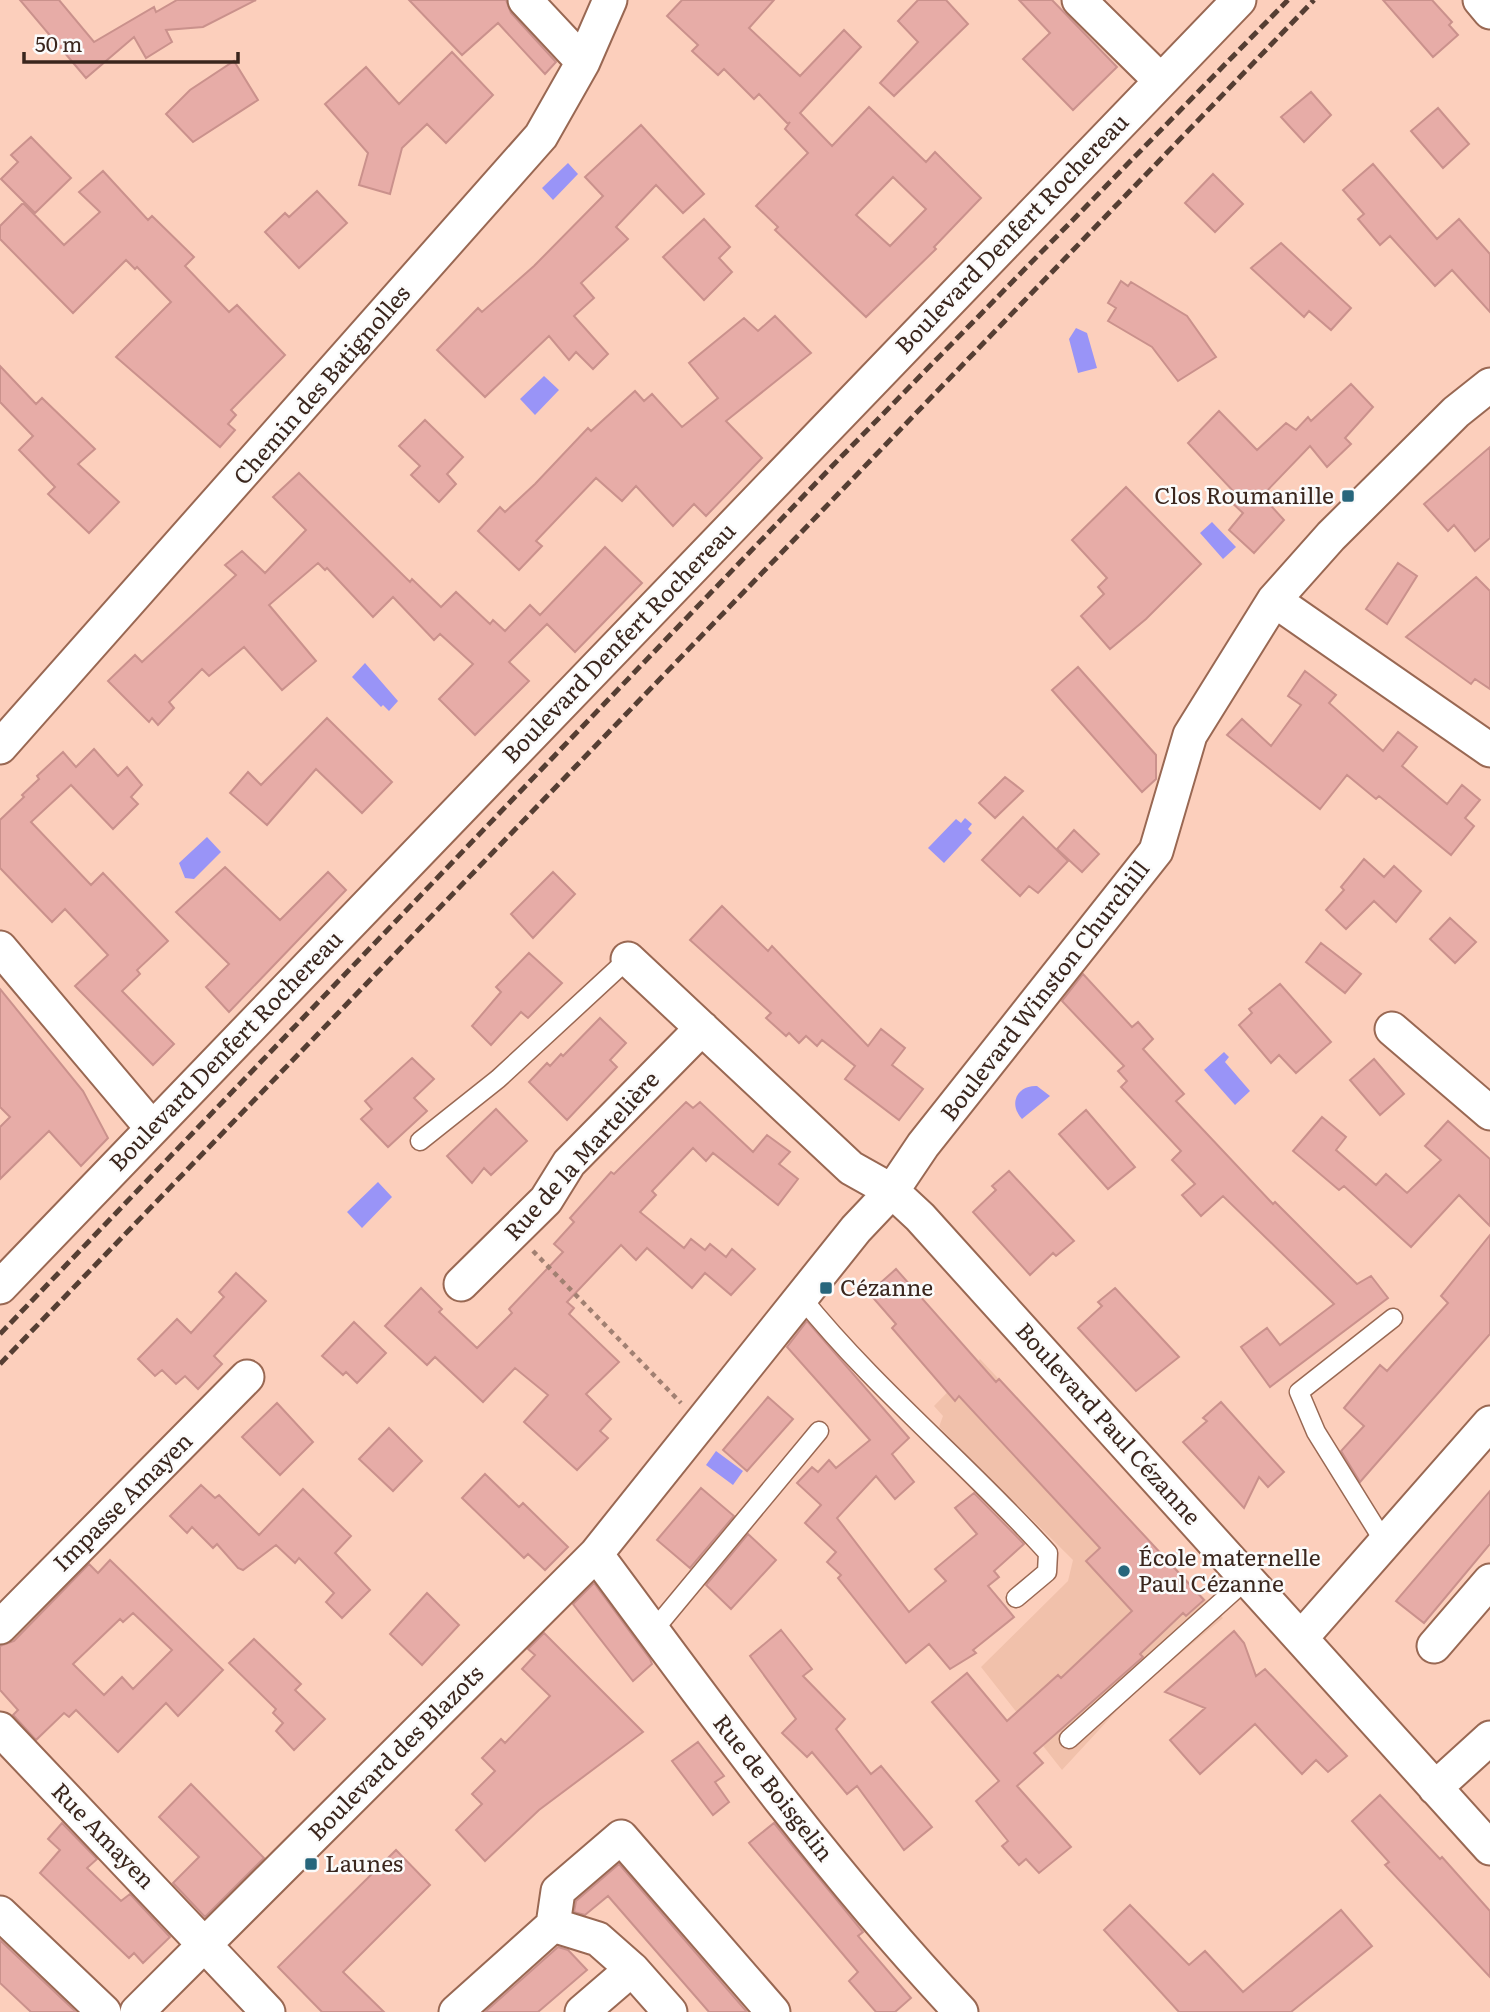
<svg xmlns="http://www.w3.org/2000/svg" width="1490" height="2012" font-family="Literata,serif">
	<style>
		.built { fill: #f1c1ab }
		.water { fill: #9994f7 }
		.building { fill: #e7aca7; stroke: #ca918c; stroke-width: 2; fill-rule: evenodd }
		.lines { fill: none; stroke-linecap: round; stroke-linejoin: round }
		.lane-casing { stroke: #996853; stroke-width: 21 }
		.street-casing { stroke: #996853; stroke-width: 37 }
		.path { stroke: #a18072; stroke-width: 4.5; stroke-dasharray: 5 5; stroke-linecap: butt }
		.lane { stroke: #fff; stroke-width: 18 }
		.street { stroke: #fff; stroke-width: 33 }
		.rail { stroke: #553e33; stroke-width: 5; stroke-dasharray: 10 5; stroke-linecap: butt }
		.poi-dot { fill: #27667c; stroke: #fbfbfb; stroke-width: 2.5 }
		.labels { text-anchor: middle; stroke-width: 5; stroke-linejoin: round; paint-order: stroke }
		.street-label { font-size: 23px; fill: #3a261d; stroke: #fbfbfb }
		.poi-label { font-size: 23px; fill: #3a261d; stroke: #fbfbfb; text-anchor: start }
	</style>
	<rect width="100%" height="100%" fill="#fccfbc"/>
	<!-- built -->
	<path class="built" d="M 980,1359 L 1223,1618 L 1133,1693 L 1062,1770 L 981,1667 L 1068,1581 L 1073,1560 L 939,1427 L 943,1416 L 934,1406 Z"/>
	<!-- water -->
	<path class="water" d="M 568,163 L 578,174 L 553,200 L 542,188 Z
		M 1076,328 L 1087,333 L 1097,368 L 1078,373 L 1069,339 Z
		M 544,376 L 559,390 L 535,415 L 520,399 Z
		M 1212,522 L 1236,547 L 1223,559 L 1200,533 Z
		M 365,663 L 398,701 L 389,711 L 383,705 L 381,707 L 352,677 Z
		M 965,818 L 972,824 L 968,829 L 972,833 L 944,863 L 928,848 L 956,819 L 961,823 Z
		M 207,837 L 221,852 L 194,879 L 185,878 L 179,863 Z
		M 1224,1052 L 1229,1057 L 1225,1062 L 1250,1091 L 1235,1105 L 1204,1070 Z
		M 1037,1086 L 1050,1096 L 1022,1119 C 1008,1104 1017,1085 1037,1086 Z
		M 378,1182 L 392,1197 L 362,1228 L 347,1212 Z
		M 716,1451 L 743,1471 L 733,1485 L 706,1465 Z"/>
	<!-- building -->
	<path class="building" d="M 20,0 L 59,0 L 94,42 L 154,7 L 156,12 L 177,0 L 256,0 L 203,27 L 166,30 L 172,42 L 146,58 L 134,37 L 86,78 Z
		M 409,0 L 506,0 L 511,13 L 556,62 L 545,74 L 498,23 L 462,55 Z
		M 682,0 L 774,0 L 749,28 L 800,76 L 844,30 L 861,47 L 800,113 L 832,146 L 869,107 L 926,162 L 935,152 L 981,198 L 934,247 L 936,249 L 866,317 L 775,230 L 778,227 L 756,206 L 808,153 L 785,129 L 790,122 L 788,124 L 759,94 L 754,99 L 724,69 L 718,75 L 692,51 L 698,45 L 667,16 ZM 893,177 L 926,209 L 890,246 L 856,215 Z
		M 918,0 L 946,0 L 968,24 L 894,96 L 880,83 L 918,42 L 898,21 Z
		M 1019,0 L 1052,0 L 1117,67 L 1073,110 L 1023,59 L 1050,33 Z
		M 1383,0 L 1432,0 L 1452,22 L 1449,25 L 1458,35 L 1433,57 Z
		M 452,52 L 493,95 L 446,143 L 427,124 L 402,148 L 390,194 L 359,185 L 368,153 L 325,104 L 366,67 L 399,104 Z
		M 234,61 L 258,100 L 193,142 L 166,114 L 190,90 Z
		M 1311,92 L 1331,115 L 1304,142 L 1281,117 Z
		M 1438,108 L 1469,144 L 1443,168 L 1411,131 Z
		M 641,125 L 704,194 L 683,213 L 656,185 L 616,227 L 628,239 L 581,283 L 594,298 L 574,316 L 608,354 L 593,369 L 576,352 L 569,360 L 549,336 L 485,397 L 437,350 L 478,308 L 482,312 L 534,266 L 603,196 L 585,177 Z
		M 31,137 L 71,178 L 35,213 L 1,179 L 18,162 L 11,155 Z
		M 1373,164 L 1437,239 L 1459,219 L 1490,254 L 1490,312 L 1452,270 L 1435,286 L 1390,236 L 1380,245 L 1358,219 L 1364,214 L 1343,190 Z
		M 103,171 L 148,220 L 152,216 L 194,257 L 185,266 L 229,312 L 237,305 L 285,355 L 231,410 L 236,415 L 228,424 L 235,430 L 220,447 L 116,357 L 171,302 L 137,267 L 135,269 L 126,260 L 73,313 L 0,239 L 0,226 L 23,203 L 64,245 L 100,212 L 79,192 Z
		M 1213,174 L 1243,204 L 1215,232 L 1185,203 Z
		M 317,191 L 347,223 L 299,268 L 265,232 L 285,213 L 289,217 Z
		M 704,219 L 730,247 L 719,258 L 732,272 L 704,300 L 663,257 Z
		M 1281,243 L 1351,308 L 1331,330 L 1309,311 L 1304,317 L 1251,268 Z
		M 1121,281 L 1128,286 L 1131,282 L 1187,316 L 1216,357 L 1178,381 L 1152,347 L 1108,321 L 1116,308 L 1108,303 Z
		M 775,316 L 811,353 L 726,421 L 762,458 L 706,516 L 694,504 L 673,526 L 636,486 L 622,501 L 596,478 L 536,541 L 542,546 L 519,570 L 478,531 L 500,507 L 505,512 L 535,484 L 588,428 L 591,431 L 635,391 L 644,401 L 652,394 L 682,427 L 718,398 L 689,363 L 744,318 L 758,331 Z
		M 0,366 L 36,404 L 42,398 L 95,449 L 78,464 L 119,502 L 89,533 L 48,494 L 55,487 L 19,450 L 33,436 L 0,402 Z
		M 1351,384 L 1373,407 L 1345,438 L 1351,444 L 1327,467 L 1310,446 L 1262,496 L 1284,520 L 1254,553 L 1229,530 L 1243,513 L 1230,501 L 1236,494 L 1188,443 L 1219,411 L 1257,450 L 1286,423 L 1296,430 L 1308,417 L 1311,421 Z
		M 425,420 L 463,457 L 447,474 L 456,484 L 439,502 L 411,475 L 420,466 L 399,446 Z
		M 1490,447 L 1490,538 L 1475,551 L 1454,525 L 1448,531 L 1424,504 Z
		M 299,473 L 410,582 L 412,579 L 441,607 L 456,592 L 490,624 L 493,620 L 505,631 L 530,605 L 540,615 L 605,547 L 642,583 L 575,652 L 547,624 L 509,662 L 529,681 L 475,735 L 439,699 L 473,664 L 440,634 L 434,640 L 393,597 L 373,617 L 327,568 L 325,570 L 318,563 L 269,605 L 316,661 L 282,690 L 244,647 L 209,676 L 202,669 L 169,702 L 174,708 L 158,725 L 152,718 L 149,722 L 108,681 L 135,655 L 142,662 L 236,575 L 225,565 L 242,551 L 265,573 L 306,530 L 273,497 Z
		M 1126,487 L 1201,564 L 1146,619 L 1110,649 L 1081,616 L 1104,594 L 1098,587 L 1107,578 L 1072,540 Z
		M 1398,563 L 1417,576 L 1387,624 L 1366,609 Z
		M 1476,577 L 1490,591 L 1490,689 L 1475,679 L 1471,684 L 1406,637 Z
		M 1078,667 L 1156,755 L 1156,779 L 1142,792 L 1052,690 Z
		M 1305,671 L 1336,695 L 1329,703 L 1383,751 L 1398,732 L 1417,747 L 1402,766 L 1447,804 L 1462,785 L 1480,800 L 1465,818 L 1474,826 L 1451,855 L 1379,796 L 1376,799 L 1347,775 L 1320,809 L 1227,735 L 1242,719 L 1271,746 L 1301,705 L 1288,696 Z
		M 327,718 L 392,782 L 362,813 L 316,769 L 267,825 L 230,793 L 248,772 L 261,785 Z
		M 94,749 L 118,776 L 127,767 L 142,785 L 131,797 L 138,804 L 113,829 L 71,785 L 31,822 L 91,885 L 103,873 L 168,941 L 137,970 L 140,974 L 122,991 L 174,1044 L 153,1065 L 75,986 L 108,955 L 65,909 L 52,922 L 0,868 L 0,820 L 24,797 L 22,795 L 39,779 L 37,776 L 63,752 L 76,767 Z
		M 1005,777 L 1023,791 L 995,818 L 979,803 Z
		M 1023,817 L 1068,861 L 1038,893 L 1029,886 L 1020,896 L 982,860 Z
		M 1074,830 L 1099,854 L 1082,872 L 1057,849 Z
		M 1364,859 L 1384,877 L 1394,866 L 1421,891 L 1396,922 L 1374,901 L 1346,929 L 1326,910 L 1344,890 L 1341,887 Z
		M 225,867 L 280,920 L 328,872 L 346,890 L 229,1012 L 206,987 L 229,964 L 176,912 Z
		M 553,872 L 575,894 L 533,938 L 511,914 Z
		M 722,906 L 768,951 L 772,946 L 868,1046 L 881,1029 L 905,1048 L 892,1065 L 923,1089 L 899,1120 L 845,1079 L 855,1066 L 822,1040 L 817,1046 L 806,1036 L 799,1043 L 789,1033 L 786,1036 L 766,1018 L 771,1013 L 690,940 Z
		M 1450,918 L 1476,942 L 1455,963 L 1430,939 Z
		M 1321,943 L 1361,974 L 1345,993 L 1306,962 Z
		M 529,953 L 562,983 L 528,1018 L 521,1012 L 491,1045 L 472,1026 L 501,992 L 496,987 Z
		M 1083,974 L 1132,1027 L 1138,1022 L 1153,1039 L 1143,1049 L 1184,1094 L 1176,1101 L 1273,1204 L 1275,1202 L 1357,1284 L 1371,1276 L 1388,1298 L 1270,1387 L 1241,1347 L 1267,1328 L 1280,1345 L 1334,1304 L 1223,1196 L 1201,1216 L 1182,1195 L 1195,1184 L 1172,1160 L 1181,1151 L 1121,1087 L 1127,1081 L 1118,1071 L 1124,1066 L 1062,1001 Z
		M 1280,984 L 1331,1042 L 1296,1073 L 1279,1055 L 1271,1063 L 1239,1025 L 1252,1013 L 1249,1009 Z
		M 0,989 L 83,1091 L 108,1138 L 81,1166 L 49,1131 L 0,1179 L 0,1127 L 10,1117 L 0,1107 Z
		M 600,1018 L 626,1043 L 610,1060 L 617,1067 L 567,1120 L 529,1082 L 547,1063 L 550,1066 L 561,1054 L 563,1056 Z
		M 412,1058 L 434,1079 L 414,1098 L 427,1111 L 388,1147 L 361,1119 L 372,1109 L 365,1101 Z
		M 1374,1059 L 1404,1094 L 1380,1115 L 1350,1080 Z
		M 686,1102 L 693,1108 L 700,1102 L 753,1152 L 767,1135 L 790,1152 L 779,1164 L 798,1179 L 778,1205 L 713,1153 L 706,1161 L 693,1148 L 652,1191 L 656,1195 L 640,1212 L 684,1248 L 691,1239 L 705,1250 L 710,1244 L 726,1257 L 732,1249 L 755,1269 L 731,1295 L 705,1273 L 692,1288 L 647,1248 L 636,1260 L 621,1245 L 567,1302 L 574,1308 L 569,1314 L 619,1362 L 586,1394 L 611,1419 L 600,1431 L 608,1438 L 577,1470 L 524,1422 L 548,1395 L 515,1368 L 483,1402 L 435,1357 L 427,1365 L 385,1326 L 421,1288 L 442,1309 L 439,1312 L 477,1348 L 512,1313 L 509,1309 L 563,1252 L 554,1244 L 574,1222 L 570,1218 L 611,1172 L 614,1174 Z
		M 496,1109 L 527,1141 L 491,1175 L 484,1168 L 472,1183 L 447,1156 Z
		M 1086,1110 L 1135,1167 L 1108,1189 L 1059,1134 Z
		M 1322,1117 L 1346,1137 L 1336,1150 L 1376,1185 L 1386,1174 L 1407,1193 L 1441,1160 L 1425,1146 L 1448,1121 L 1490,1159 L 1490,1226 L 1459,1195 L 1411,1247 L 1344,1186 L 1339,1190 L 1293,1151 Z
		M 1009,1171 L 1074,1241 L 1056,1256 L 1053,1253 L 1030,1275 L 973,1212 L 996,1190 L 992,1186 Z
		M 1490,1235 L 1490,1334 L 1360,1482 L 1341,1451 L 1364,1426 L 1344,1408 L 1380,1365 L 1387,1371 L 1448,1303 L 1441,1296 Z
		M 896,1269 L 996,1382 L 999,1379 L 1204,1600 L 1186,1616 L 1183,1613 L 1140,1654 L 1143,1657 L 1034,1753 L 1043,1763 L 1017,1786 L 1071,1847 L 1039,1873 L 1026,1859 L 1019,1865 L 1002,1846 L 1008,1841 L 976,1801 L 999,1781 L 932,1702 L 967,1673 L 1007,1721 L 1058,1675 L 1061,1678 L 1132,1611 L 1086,1561 L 1100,1548 L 959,1396 L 955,1401 L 892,1328 L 896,1324 L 869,1293 Z
		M 236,1273 L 266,1301 L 214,1356 L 222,1364 L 198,1389 L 185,1376 L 176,1384 L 162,1370 L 155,1376 L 138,1359 L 177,1319 L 191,1333 L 224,1297 L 219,1292 Z
		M 1115,1288 L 1179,1357 L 1136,1391 L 1078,1328 L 1102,1306 L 1098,1302 Z
		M 807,1321 L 909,1438 L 892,1454 L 914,1482 L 895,1499 L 876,1476 L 837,1518 L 909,1612 L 946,1581 L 935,1569 L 977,1534 L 955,1508 L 974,1493 L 1024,1544 L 994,1571 L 999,1577 L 988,1586 L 1014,1617 L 973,1650 L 976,1653 L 950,1669 L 929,1644 L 906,1663 L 838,1578 L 841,1575 L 827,1562 L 836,1552 L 805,1523 L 821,1505 L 797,1483 L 812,1467 L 818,1472 L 829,1460 L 836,1468 L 870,1440 L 787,1347 Z
		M 354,1322 L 386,1353 L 357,1383 L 346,1372 L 343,1375 L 322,1356 Z
		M 768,1397 L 793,1419 L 747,1471 L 723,1450 Z
		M 1221,1402 L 1284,1472 L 1268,1487 L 1259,1477 L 1244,1508 L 1183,1442 L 1207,1421 L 1203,1418 Z
		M 277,1403 L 313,1442 L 280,1475 L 242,1437 Z
		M 389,1428 L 422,1461 L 393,1491 L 359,1459 Z
		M 485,1474 L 519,1507 L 523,1503 L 568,1547 L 545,1570 L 528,1554 L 524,1558 L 462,1498 Z
		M 201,1485 L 215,1498 L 219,1495 L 259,1535 L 303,1489 L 351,1536 L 335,1553 L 370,1590 L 342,1618 L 326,1602 L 334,1593 L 299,1558 L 295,1563 L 276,1545 L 243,1570 L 238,1568 L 217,1544 L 213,1548 L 192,1527 L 187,1533 L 170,1516 Z
		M 701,1488 L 734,1516 L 690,1568 L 657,1540 Z
		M 1490,1491 L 1490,1544 L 1424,1623 L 1396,1601 Z
		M 748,1534 L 776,1560 L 731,1609 L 706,1585 Z
		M 110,1560 L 223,1670 L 178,1716 L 166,1703 L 118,1752 L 76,1710 L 69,1717 L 64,1713 L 36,1740 L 13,1715 L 18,1710 L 0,1690 L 0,1646 L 14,1641 L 89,1564 L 98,1573 ZM 133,1613 L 172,1650 L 133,1689 L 122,1677 L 104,1695 L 73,1664 L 120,1619 L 123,1622 Z
		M 594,1583 L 650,1659 L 652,1664 L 633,1681 L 573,1604 Z
		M 427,1593 L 459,1625 L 422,1665 L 390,1634 Z
		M 781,1630 L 812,1669 L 803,1676 L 845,1719 L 836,1729 L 871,1774 L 881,1766 L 932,1827 L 904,1850 L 857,1786 L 847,1794 L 812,1752 L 807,1757 L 782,1733 L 796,1719 L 750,1656 Z
		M 1234,1631 L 1244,1643 L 1256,1676 L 1265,1669 L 1347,1756 L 1328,1772 L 1316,1760 L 1302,1774 L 1255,1724 L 1200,1774 L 1170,1740 L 1205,1708 L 1165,1692 Z
		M 544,1633 L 643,1732 L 539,1810 L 485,1861 L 456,1830 L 482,1804 L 472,1794 L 495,1771 L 482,1758 L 501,1739 L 505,1743 L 550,1696 L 522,1669 L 535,1655 L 528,1649 Z
		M 254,1639 L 301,1684 L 295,1690 L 325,1719 L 294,1750 L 276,1731 L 283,1723 L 273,1713 L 276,1709 L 229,1663 Z
		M 698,1742 L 724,1776 L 715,1782 L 729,1802 L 713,1815 L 672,1761 Z
		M 191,1784 L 264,1858 L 205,1917 L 173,1883 L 199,1857 L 159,1817 Z
		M 1380,1795 L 1440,1859 L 1442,1857 L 1490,1911 L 1490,1977 L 1385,1865 L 1389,1862 L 1352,1821 Z
		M 62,1823 L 97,1859 L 87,1868 L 121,1901 L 130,1894 L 170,1937 L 143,1963 L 134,1953 L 129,1958 L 40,1873 L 60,1850 L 48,1839 Z
		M 774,1823 L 863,1932 L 858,1936 L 911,1998 L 895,2012 L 876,2012 L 849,1981 L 858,1972 L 749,1843 Z
		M 396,1850 L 430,1885 L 343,1972 L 384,2012 L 322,2012 L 278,1967 Z
		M 619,1864 L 747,2012 L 709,2012 L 608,1896 L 585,1915 L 574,1912 L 576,1901 Z
		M 1130,1905 L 1189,1965 L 1205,1951 L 1243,1992 L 1341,1910 L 1372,1946 L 1291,2012 L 1179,2012 L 1104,1930 Z
		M 0,1940 L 76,2012 L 31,2012 L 0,1983 Z
		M 558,1947 L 568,1950 L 587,1970 L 538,2012 L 485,2012 Z"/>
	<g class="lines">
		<defs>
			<path id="lane" d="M 420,1141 L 498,1079 L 628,959
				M 801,1297 C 876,1390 969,1465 1048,1553 L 1047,1572 L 1016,1598
				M 1385,1543 L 1316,1432 L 1299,1392 L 1393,1318
				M 653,1631 L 819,1431
				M 1069,1739 L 1247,1579"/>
			<path id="street" d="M 525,0 L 583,62
				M 1079,0 L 1160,80
				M 1480,0 L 1490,12
				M 1274,600 L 1490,750
				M 0,747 L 541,136 L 583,62 L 610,0
				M 0,948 L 152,1128
				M 628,959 L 851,1168 L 892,1191 L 920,1217 L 1490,1848
				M 1392,1029 L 1490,1113
				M 461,1284 L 546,1200 L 569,1163 L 702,1028
				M 0,1287 L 1239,0
				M 596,1554 C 712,1711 827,1870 961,2012
				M 0,1627 L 247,1377
				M 1301,1638 L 1490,1423
				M 1434,1646 L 1490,1581
				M 0,1729 L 268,2012
				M 1435,1788 L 1490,1738
				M 0,1913 L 104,2012
				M 553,1925 L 598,1939 L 632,1969
				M 137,2012 L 596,1554 L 856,1229 L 892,1191 L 923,1145 L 1156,851 L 1190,735 L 1274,600 L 1331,536 L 1456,412 L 1490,385
				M 456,2012 L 553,1925 L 558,1891 L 621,1837 L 773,2012
				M 582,2012 L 632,1969 L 670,2012"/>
		</defs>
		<!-- lane casing -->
		<use href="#lane" class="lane-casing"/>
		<!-- street casing -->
		<use href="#street" class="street-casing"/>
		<!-- path -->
		<path class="path" d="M 533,1251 L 681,1403"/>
		<!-- lane -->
		<use href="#lane" class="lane"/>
		<!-- street -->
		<use href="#street" class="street"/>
		<!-- rail -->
		<path class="rail" d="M 0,1334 L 839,459 L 1288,0
			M 0,1364 L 1314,0"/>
	</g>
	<!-- markers -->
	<g class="poi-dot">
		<rect x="1341" y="489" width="14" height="14" rx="3.5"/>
		<rect x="819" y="1281" width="14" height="14" rx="3.5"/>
		<circle cx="1124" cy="1571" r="7"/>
		<rect x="304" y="1857" width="14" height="14" rx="3.5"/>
	</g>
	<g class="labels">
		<!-- street labels -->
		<g class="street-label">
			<text transform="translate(1012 234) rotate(-46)" y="8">Boulevard Denfert Rochereau</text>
			<text transform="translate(322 385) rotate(-49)" y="8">Chemin des Batignolles</text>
			<text transform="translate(619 643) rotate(-46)" y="8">Boulevard Denfert Rochereau</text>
			<text transform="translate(1045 991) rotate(-52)" y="8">Boulevard Winston Churchill</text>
			<text transform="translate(226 1051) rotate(-46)" y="8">Boulevard Denfert Rochereau</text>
			<text transform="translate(582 1156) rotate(-48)" y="8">Rue de la Martelière</text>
			<text transform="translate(1108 1424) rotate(48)" y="8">Boulevard Paul Cézanne</text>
			<text transform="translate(123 1502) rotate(-45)" y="8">Impasse Amayen</text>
			<text transform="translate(396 1753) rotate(-45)" y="8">Boulevard des Blazots</text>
			<text transform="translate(773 1788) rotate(52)" y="8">Rue de Boisgelin</text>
			<text transform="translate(103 1836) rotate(46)" y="8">Rue Amayen</text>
		</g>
		<!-- poi labels -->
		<g class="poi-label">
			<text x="1334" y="504" text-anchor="end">Clos Roumanille</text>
			<text x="840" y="1296">Cézanne</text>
			<text x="1138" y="1566">École maternelle<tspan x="1138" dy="26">Paul Cézanne</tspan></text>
			<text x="325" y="1872">Launes</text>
		</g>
	</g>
	<!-- scale -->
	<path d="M24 52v10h214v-10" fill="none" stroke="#3a261d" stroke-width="3.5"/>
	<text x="35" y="52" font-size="21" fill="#3a261d" stroke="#fbfbfb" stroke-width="5" paint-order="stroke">50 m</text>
</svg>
